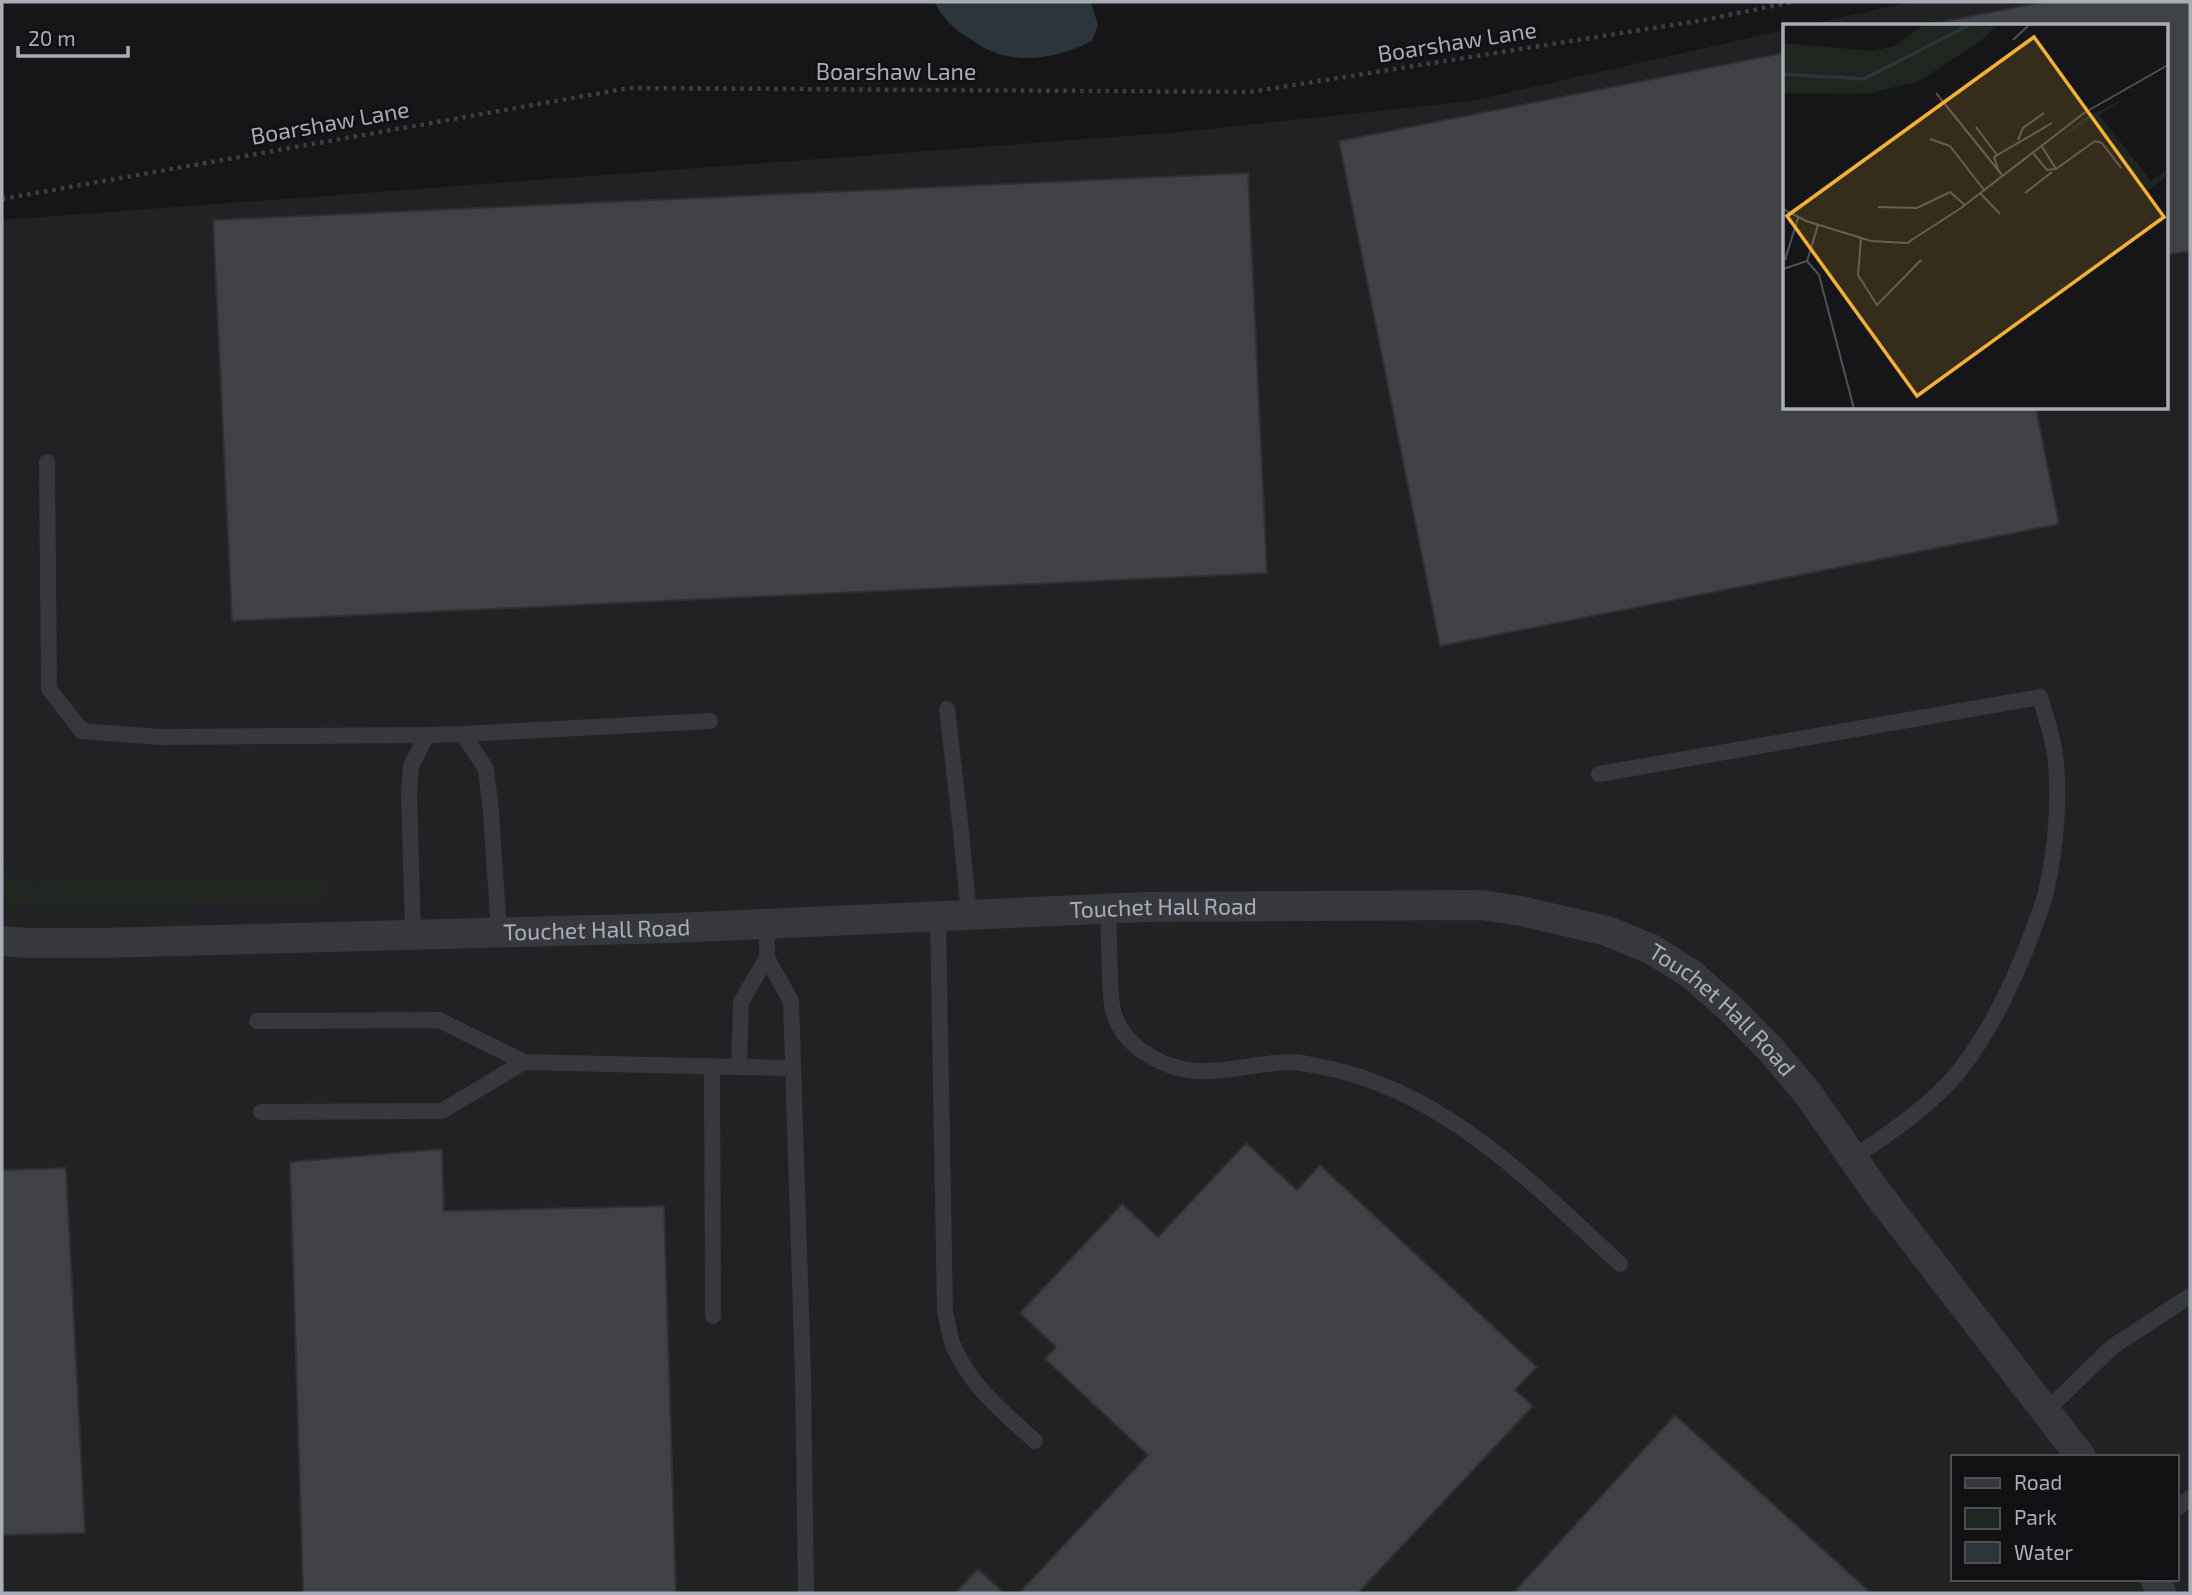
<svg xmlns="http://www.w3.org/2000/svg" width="2192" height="1595" font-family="'Exo 2',sans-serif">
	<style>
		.built { fill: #222225; fill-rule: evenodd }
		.green { fill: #1e261f }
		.water { fill: #2c353c }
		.building { fill: #404145; stroke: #303034; stroke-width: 2 }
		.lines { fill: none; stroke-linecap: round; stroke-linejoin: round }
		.path { stroke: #3d3f44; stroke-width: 4.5; stroke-dasharray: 3.5 5; stroke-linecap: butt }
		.lane { stroke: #37383d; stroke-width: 16 }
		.street { stroke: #37383d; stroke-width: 30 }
		.labels { text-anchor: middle; stroke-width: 5; stroke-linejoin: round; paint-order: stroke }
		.street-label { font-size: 23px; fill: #a8adb8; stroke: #111113 }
		.inset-river { fill: none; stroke: #2c353c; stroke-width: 3.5 }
		.inset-road { fill: none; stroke: #505258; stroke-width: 2 }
		.view { fill: #f2b134; fill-opacity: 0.15; stroke: #f2b134; stroke-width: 3.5 }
		.inset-edge { fill: none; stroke: #a8adb8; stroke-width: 3.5 }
	</style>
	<rect width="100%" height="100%" fill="#161618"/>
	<!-- built -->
	<path class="built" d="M 1910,2 L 2190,2 L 2190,1593 L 2,1593 L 2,220 L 1181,132 L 1471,101 L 1784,30 L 1784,408 L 2166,408 L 2166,26 L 1802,26 ZM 1952,1457 L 2176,1457 L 2176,1579 L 1952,1579 Z"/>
	<!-- green -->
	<path class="green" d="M 2,854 L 11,885 L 325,881 L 326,901 L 102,905 L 19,903 L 2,901 Z"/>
	<!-- water -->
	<path class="water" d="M 935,2 L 1091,2 L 1098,25 L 1092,41 C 1062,56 1024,65 991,51 C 985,49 978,44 972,40 C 955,30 943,20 935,2 Z"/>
	<!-- building -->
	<path class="building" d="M 2044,2 L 2190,2 L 2190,251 L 2166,255 L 2166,26 L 1920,26 Z
		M 1784,53 L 1784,408 L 2036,408 L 2059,524 L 1440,646 L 1339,141 Z
		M 1248,173 L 1267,573 L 232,621 L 213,220 Z
		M 1246,1143 L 1297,1190 L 1320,1165 L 1537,1367 L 1515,1390 L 1533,1406 L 1358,1593 L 1019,1593 L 1148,1455 L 1045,1359 L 1056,1347 L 1020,1313 L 1122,1204 L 1158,1237 Z
		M 442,1149 L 444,1211 L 664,1206 L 676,1593 L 303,1593 L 290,1162 Z
		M 66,1168 L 85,1533 L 2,1535 L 2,1170 Z
		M 1675,1415 L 1871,1593 L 1513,1593 Z
		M 978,1569 L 1004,1593 L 955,1593 Z"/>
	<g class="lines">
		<!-- path -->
		<path class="path" d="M 2,199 L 629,88 L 1250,92 L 1704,20 L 1792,2"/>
		<!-- lane -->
		<path class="lane" d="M 47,462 L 49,689 L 82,731 L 160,737 L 427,735
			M 947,709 L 960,822 L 969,915
			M 463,734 L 710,721
			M 1599,774 L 2040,697 C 2045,714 2051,731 2054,749 C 2061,791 2056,850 2046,892 C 2043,904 2038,916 2034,928 C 2016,977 1993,1028 1960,1070 C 1931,1106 1891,1132 1853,1158
			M 1108,908 C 1109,931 1109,954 1110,977 C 1111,989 1110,1003 1114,1014 C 1119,1029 1129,1042 1142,1051 C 1195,1088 1236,1063 1292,1062 C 1300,1062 1310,1065 1318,1066 C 1443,1089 1530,1181 1620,1264
			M 938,916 L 945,1312 C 948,1323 949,1334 953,1345 C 969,1385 1004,1413 1035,1441
			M 767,923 L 767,958 L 791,1001 L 803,1375 L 806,1593
			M 413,935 L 409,791 L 411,766 L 427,735 L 463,734 L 486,769 L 491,812 L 499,933
			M 257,1021 L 439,1020 L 524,1062 L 739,1067 L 741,1002 L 767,958
			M 712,1066 L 713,1316
			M 739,1067 L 793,1068
			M 261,1112 L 442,1111 L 524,1062
			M 2046,1411 L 2112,1347 L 2190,1296
			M 2176,1509 L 2190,1498"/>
		<!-- street -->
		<g class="street">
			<path id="s1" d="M 2,941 L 27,943 L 100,943 L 673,928 L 1145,907 L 1481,905 L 1521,911 L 1607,931 L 1651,949 L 1691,974 L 1731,1009 L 1772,1051 L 1809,1095 L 1875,1190 L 2081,1457"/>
			<path d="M 2155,1579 L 2161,1593"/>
		</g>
	</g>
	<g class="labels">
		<!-- street labels -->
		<g class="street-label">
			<text transform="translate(1457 42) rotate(-9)" y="8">Boarshaw Lane</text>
			<text x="896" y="80">Boarshaw Lane</text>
			<text transform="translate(330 123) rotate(-10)" y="8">Boarshaw Lane</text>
			<text dy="8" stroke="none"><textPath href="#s1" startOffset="1162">Touchet Hall Road</textPath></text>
			<text dy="8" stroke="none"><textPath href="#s1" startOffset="595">Touchet Hall Road</textPath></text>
			<text dy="8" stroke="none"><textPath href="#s1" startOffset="1750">Touchet Hall Road</textPath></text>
		</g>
	</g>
	<!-- overview -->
	<g transform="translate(1783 24)">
		<rect width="385" height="385" fill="#161618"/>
		<path d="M 142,0 L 215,0 L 199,16 L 135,58 L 82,70 L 0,69 L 0,19 L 89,27 L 111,22 ZM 349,71 L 316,91 L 368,157 L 385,145 L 385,151 L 365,166 L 308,94 L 271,118 L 305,92 Z" fill="#1e261f"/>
		<path class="inset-river" d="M 0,50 L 81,55 L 188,0"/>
		<path class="inset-road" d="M 230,16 L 247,0M 153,69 L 219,151M 193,103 L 214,131M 147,115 L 167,122 L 201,166M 235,116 L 240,104 L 261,89M 249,128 L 264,146 L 273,145 L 258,121M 273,145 L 312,117 L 319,119 L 338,144M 216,148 L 211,133 L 269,99M 197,169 L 217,190M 242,169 L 269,148M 95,183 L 134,184 L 167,168 L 182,181M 0,185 L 23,197 L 88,217 L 124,219 L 178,184 L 301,89 L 385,41M 78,214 L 75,251 L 94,281 L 138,236M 2,236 L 15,194M 24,237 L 36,251 L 71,385M 0,245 L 24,237 L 35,201"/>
		<path class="view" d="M 251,13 L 381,193 L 134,372 L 4,192 Z"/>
		<rect width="385" height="385" class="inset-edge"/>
	</g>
	<!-- border -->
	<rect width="2192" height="1595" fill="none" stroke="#a8adb8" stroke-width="7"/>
	<!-- legend -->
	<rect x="1951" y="1455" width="228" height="126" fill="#111113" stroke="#4d4f55" stroke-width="2"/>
	<rect x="1965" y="1478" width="35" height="10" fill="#37383d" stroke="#4d4f55" stroke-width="2"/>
	<text x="2014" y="1490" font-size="21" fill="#a8adb8">Road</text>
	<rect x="1965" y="1508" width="35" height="21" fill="#1e261f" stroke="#4d4f55" stroke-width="2"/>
	<text x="2014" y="1525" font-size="21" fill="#a8adb8">Park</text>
	<rect x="1965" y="1542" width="35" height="21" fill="#2c353c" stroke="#4d4f55" stroke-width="2"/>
	<text x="2014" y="1560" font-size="21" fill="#a8adb8">Water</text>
	<!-- scale -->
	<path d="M18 46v10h110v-10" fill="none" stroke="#a8adb8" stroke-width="3.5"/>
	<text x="28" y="46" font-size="21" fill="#a8adb8" stroke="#111113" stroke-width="5" paint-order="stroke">20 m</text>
</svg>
